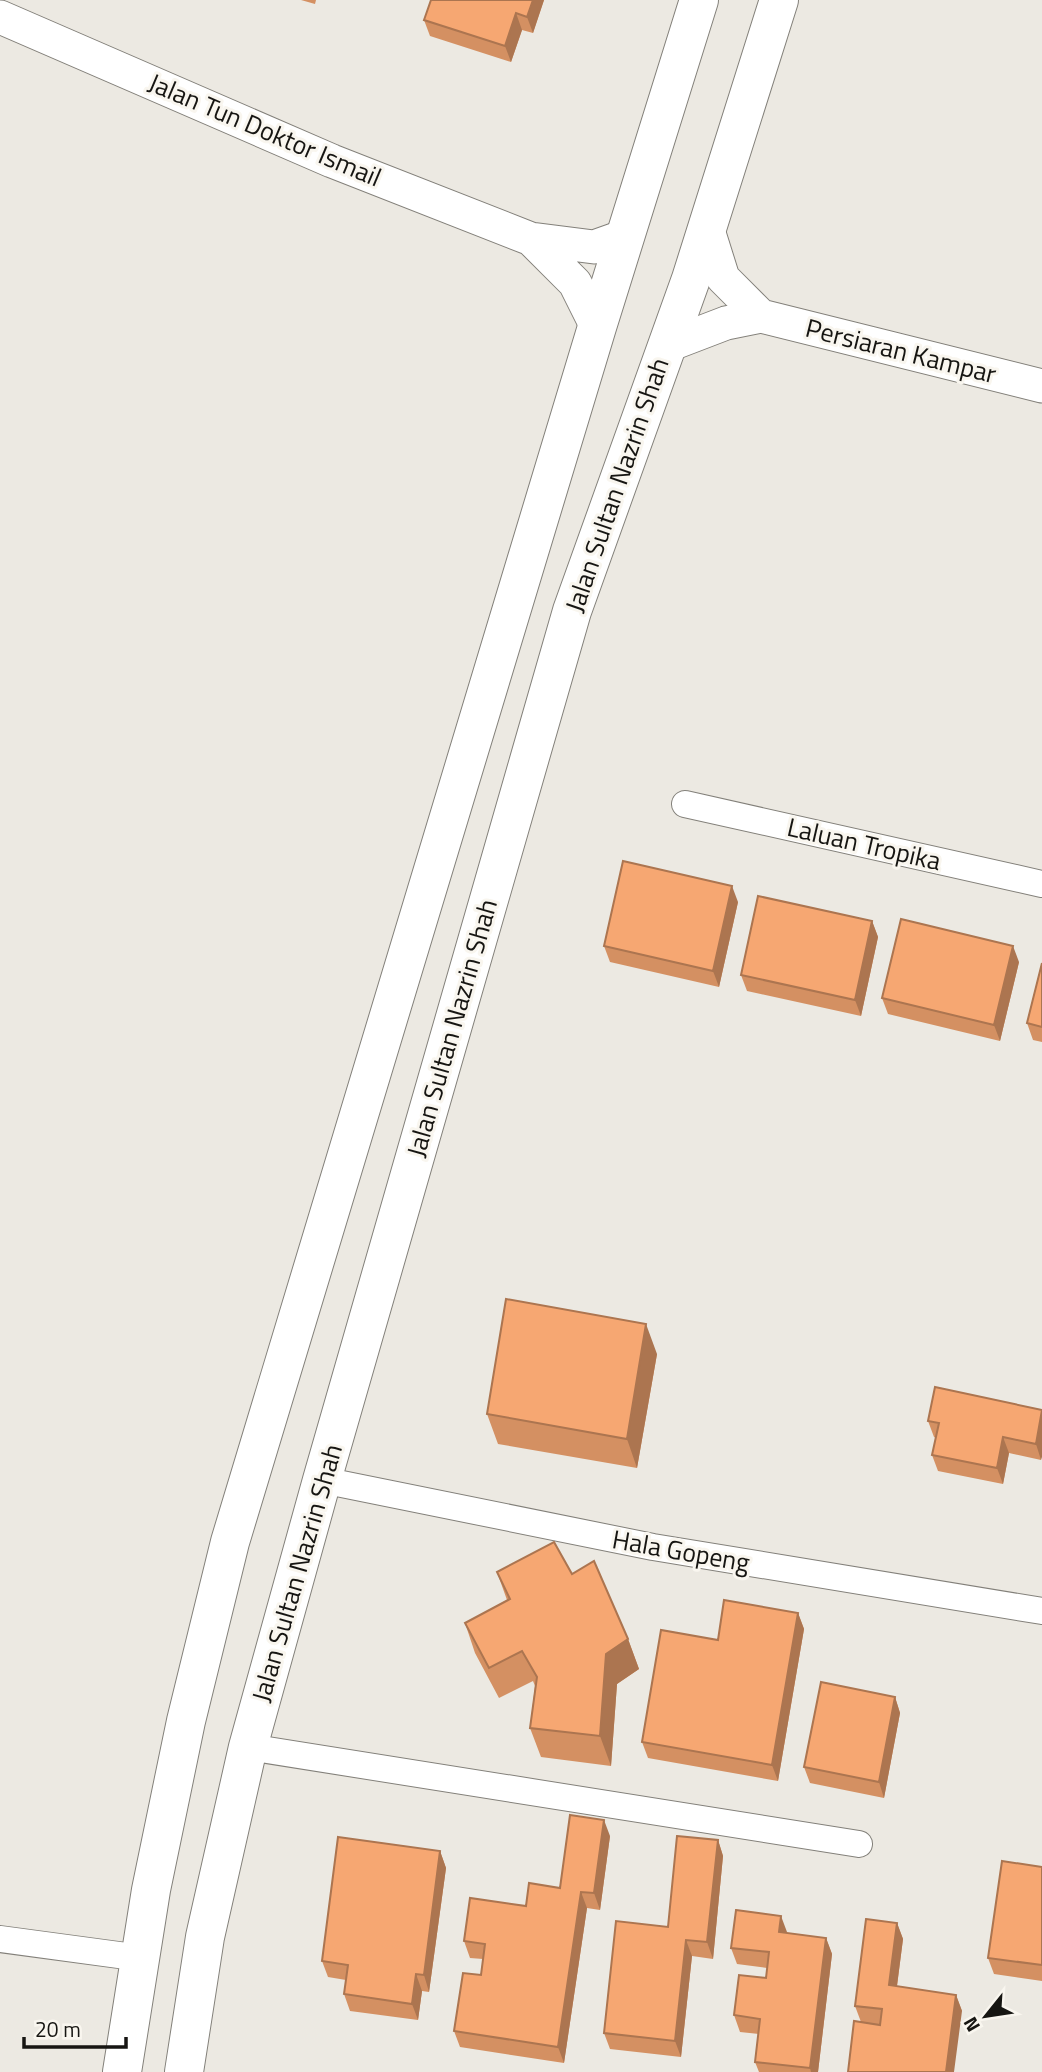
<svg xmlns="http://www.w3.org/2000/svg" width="1042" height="2072" font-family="'Titillium Web',sans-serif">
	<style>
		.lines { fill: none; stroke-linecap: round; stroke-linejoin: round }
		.minor-casing { stroke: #83807a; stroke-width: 28 }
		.tertiary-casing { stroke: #83807a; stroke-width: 35 }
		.trunk-casing { stroke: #83807a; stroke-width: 40 }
		.minor { stroke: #fff; stroke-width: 26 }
		.tertiary { stroke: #fff; stroke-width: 33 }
		.trunk { stroke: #fff; stroke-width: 38 }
		.wall { fill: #d49062 }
		.shaded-wall { fill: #ac7550 }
		.building { fill: #f6a772; stroke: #ac7550; stroke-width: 2 }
		.labels { text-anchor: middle; stroke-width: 6; stroke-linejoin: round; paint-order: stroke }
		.street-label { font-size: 26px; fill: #161512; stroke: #f9f6ef }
	</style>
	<rect width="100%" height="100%" fill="#ece9e2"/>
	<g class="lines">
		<defs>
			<path id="minor" d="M 685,804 L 1042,884
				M 322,1480 L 653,1547 L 1042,1611
				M 248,1747 L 859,1844
				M 0,1939 L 141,1958"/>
			<path id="tertiary" d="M 0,17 L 332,161 L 531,239 L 594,247 L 625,236
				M 707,227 L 723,278 L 761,316
				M 531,239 L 575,283 L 597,327
				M 666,346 L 726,323 L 761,316 L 1042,386"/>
			<path id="trunk" d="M 122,2072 L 151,1890 L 186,1721 L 230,1542 L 597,327 L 699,0
				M 184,2072 L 205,1937 L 248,1747 L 322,1480 L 572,611 L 691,279 L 779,0"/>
		</defs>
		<!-- minor casing -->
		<use href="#minor" class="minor-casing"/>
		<!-- tertiary casing -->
		<use href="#tertiary" class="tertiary-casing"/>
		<!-- trunk casing -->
		<use href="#trunk" class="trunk-casing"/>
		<!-- minor -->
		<use href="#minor" class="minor"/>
		<!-- tertiary -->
		<use href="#tertiary" class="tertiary"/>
		<!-- trunk -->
		<use href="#trunk" class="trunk"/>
	</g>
	<!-- wall -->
	<path class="wall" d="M 301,0 L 316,0 L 315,4 Z
		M 431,0 L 544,0 L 533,33 L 522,30 L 511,62 L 430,36 L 424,20 Z
		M 738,902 L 719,987 L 610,962 L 604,946 Z
		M 872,921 L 878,937 L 861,1016 L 747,991 L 741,975 Z
		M 1019,962 L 1000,1041 L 888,1014 L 882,998 Z
		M 1042,963 L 1042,1042 L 1033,1040 L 1027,1023 Z
		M 657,1354 L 637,1468 L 498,1444 L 487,1414 Z
		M 1042,1410 L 1041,1460 L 1009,1453 L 1003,1484 L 938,1471 L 932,1455 L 936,1438 L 934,1437 L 928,1421 Z
		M 497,1572 L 572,1574 L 628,1639 L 639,1669 L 617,1684 L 611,1766 L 541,1757 L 530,1728 L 535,1686 L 533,1681 L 499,1698 L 475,1653 L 465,1623 L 507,1600 Z
		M 798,1613 L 804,1629 L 778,1781 L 648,1758 L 642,1742 L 718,1640 Z
		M 895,1697 L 900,1713 L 884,1798 L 810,1783 L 804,1767 Z
		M 610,1836 L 600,1910 L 587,1908 L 564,2063 L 460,2047 L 454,2031 L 481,1975 L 483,1959 L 470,1958 L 464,1941 L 560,1888 Z
		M 718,1840 L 723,1856 L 713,1959 L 692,1956 L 681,2057 L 610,2049 L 604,2033 L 668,1927 Z
		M 440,1851 L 446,1868 L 429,1992 L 422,1991 L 418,2020 L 350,2011 L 344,1994 L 346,1980 L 328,1977 L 322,1961 Z
		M 1042,1867 L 1042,1981 L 994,1974 L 988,1958 Z
		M 897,1923 L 903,1939 L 897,1986 L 956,1995 L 962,2011 L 880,2025 L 861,2022 L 855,2006 Z
		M 787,1933 L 826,1938 L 832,1954 L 818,2072 L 759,2072 L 755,2062 L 759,2034 L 740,2032 L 734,2015 L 766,1978 L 767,1968 L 737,1964 L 731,1948 Z"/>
	<!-- shaded-wall -->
	<path class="shaded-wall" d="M 533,0 L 544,0 L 533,33 L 527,17 Z
		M 516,13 L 522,30 L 511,62 L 505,46 Z
		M 732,886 L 738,902 L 719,987 L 713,971 Z
		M 872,921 L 878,937 L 861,1016 L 855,1000 Z
		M 1013,946 L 1019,962 L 1000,1041 L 994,1025 Z
		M 646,1324 L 657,1354 L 637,1468 L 627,1439 Z
		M 1042,1412 L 1042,1457 L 1041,1460 L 1036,1444 Z
		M 1003,1437 L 1009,1453 L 1003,1484 L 997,1468 Z
		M 798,1613 L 804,1629 L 778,1781 L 772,1765 Z
		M 628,1639 L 639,1669 L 617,1684 L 611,1766 L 600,1736 L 606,1654 Z
		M 895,1697 L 900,1713 L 884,1798 L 879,1782 Z
		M 604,1820 L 610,1836 L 600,1910 L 594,1893 Z
		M 718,1840 L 723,1856 L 713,1959 L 707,1942 Z
		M 440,1851 L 446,1868 L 429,1992 L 424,1975 Z
		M 581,1892 L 587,1908 L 564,2063 L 558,2047 Z
		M 781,1916 L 787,1932 L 785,1948 L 779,1932 Z
		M 897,1923 L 903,1939 L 895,2001 L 889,1985 Z
		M 826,1938 L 832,1954 L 818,2072 L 811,2072 L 810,2068 Z
		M 686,1940 L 692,1956 L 681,2057 L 675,2041 Z
		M 416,1974 L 422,1991 L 418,2020 L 412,2004 Z
		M 956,1995 L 962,2011 L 954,2072 L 946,2072 Z"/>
	<!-- building -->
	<path class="building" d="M 431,0 L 533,0 L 527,17 L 516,13 L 505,46 L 424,20 Z
		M 623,861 L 732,886 L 713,971 L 604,946 Z
		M 758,896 L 872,921 L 855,1000 L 741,975 Z
		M 901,919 L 1013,946 L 994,1025 L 882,998 Z
		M 1042,963 L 1042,1027 L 1027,1023 Z
		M 506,1299 L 646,1324 L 627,1439 L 487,1414 Z
		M 935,1387 L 1042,1410 L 1036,1444 L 1003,1437 L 997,1468 L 932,1455 L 939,1423 L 928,1421 Z
		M 554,1542 L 572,1574 L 594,1561 L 628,1639 L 606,1654 L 600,1736 L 530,1728 L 537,1677 L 522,1651 L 489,1668 L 465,1623 L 510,1599 L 497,1572 Z
		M 724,1600 L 798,1613 L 772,1765 L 642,1742 L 661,1630 L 718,1640 Z
		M 821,1682 L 895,1697 L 879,1782 L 804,1767 Z
		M 570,1815 L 604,1820 L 594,1893 L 581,1892 L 558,2047 L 454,2031 L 463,1973 L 481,1975 L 485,1944 L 464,1941 L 470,1898 L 526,1906 L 529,1883 L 560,1888 Z
		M 677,1836 L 718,1840 L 707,1942 L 686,1940 L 675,2041 L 604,2033 L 616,1921 L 668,1927 Z
		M 338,1837 L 440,1851 L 424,1975 L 416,1974 L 412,2004 L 344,1994 L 348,1965 L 322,1961 Z
		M 1002,1861 L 1042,1867 L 1042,1965 L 988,1958 Z
		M 736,1910 L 781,1916 L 779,1932 L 826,1938 L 810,2068 L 755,2062 L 760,2019 L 734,2015 L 739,1975 L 766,1978 L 769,1952 L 731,1948 Z
		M 866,1919 L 897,1923 L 889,1985 L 956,1995 L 946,2072 L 848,2072 L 854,2021 L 880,2025 L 882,2009 L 855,2006 Z"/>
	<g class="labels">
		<!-- street labels -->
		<g class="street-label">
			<text transform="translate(265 130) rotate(23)" y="9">Jalan Tun Doktor Ismail</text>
			<text transform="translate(901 351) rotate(14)" y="9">Persiaran Kampar</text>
			<text transform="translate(617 485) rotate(-71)" y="9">Jalan Sultan Nazrin Shah</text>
			<text transform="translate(864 844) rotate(13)" y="9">Laluan Tropika</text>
			<text transform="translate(452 1028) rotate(-74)" y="9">Jalan Sultan Nazrin Shah</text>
			<text transform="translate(681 1551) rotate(10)" y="9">Hala Gopeng</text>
			<text transform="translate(297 1573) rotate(-74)" y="9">Jalan Sultan Nazrin Shah</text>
		</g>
	</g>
	<!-- north arrow -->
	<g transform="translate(986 2016) rotate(240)" stroke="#f9f6ef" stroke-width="5" paint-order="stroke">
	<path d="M0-5L12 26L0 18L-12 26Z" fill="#161512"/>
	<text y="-10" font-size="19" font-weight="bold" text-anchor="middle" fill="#161512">N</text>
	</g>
	<!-- scale -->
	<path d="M24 2037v10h102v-10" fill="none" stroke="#161512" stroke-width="3.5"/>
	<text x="35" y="2037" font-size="21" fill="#161512" stroke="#f9f6ef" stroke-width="5" paint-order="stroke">20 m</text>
</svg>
